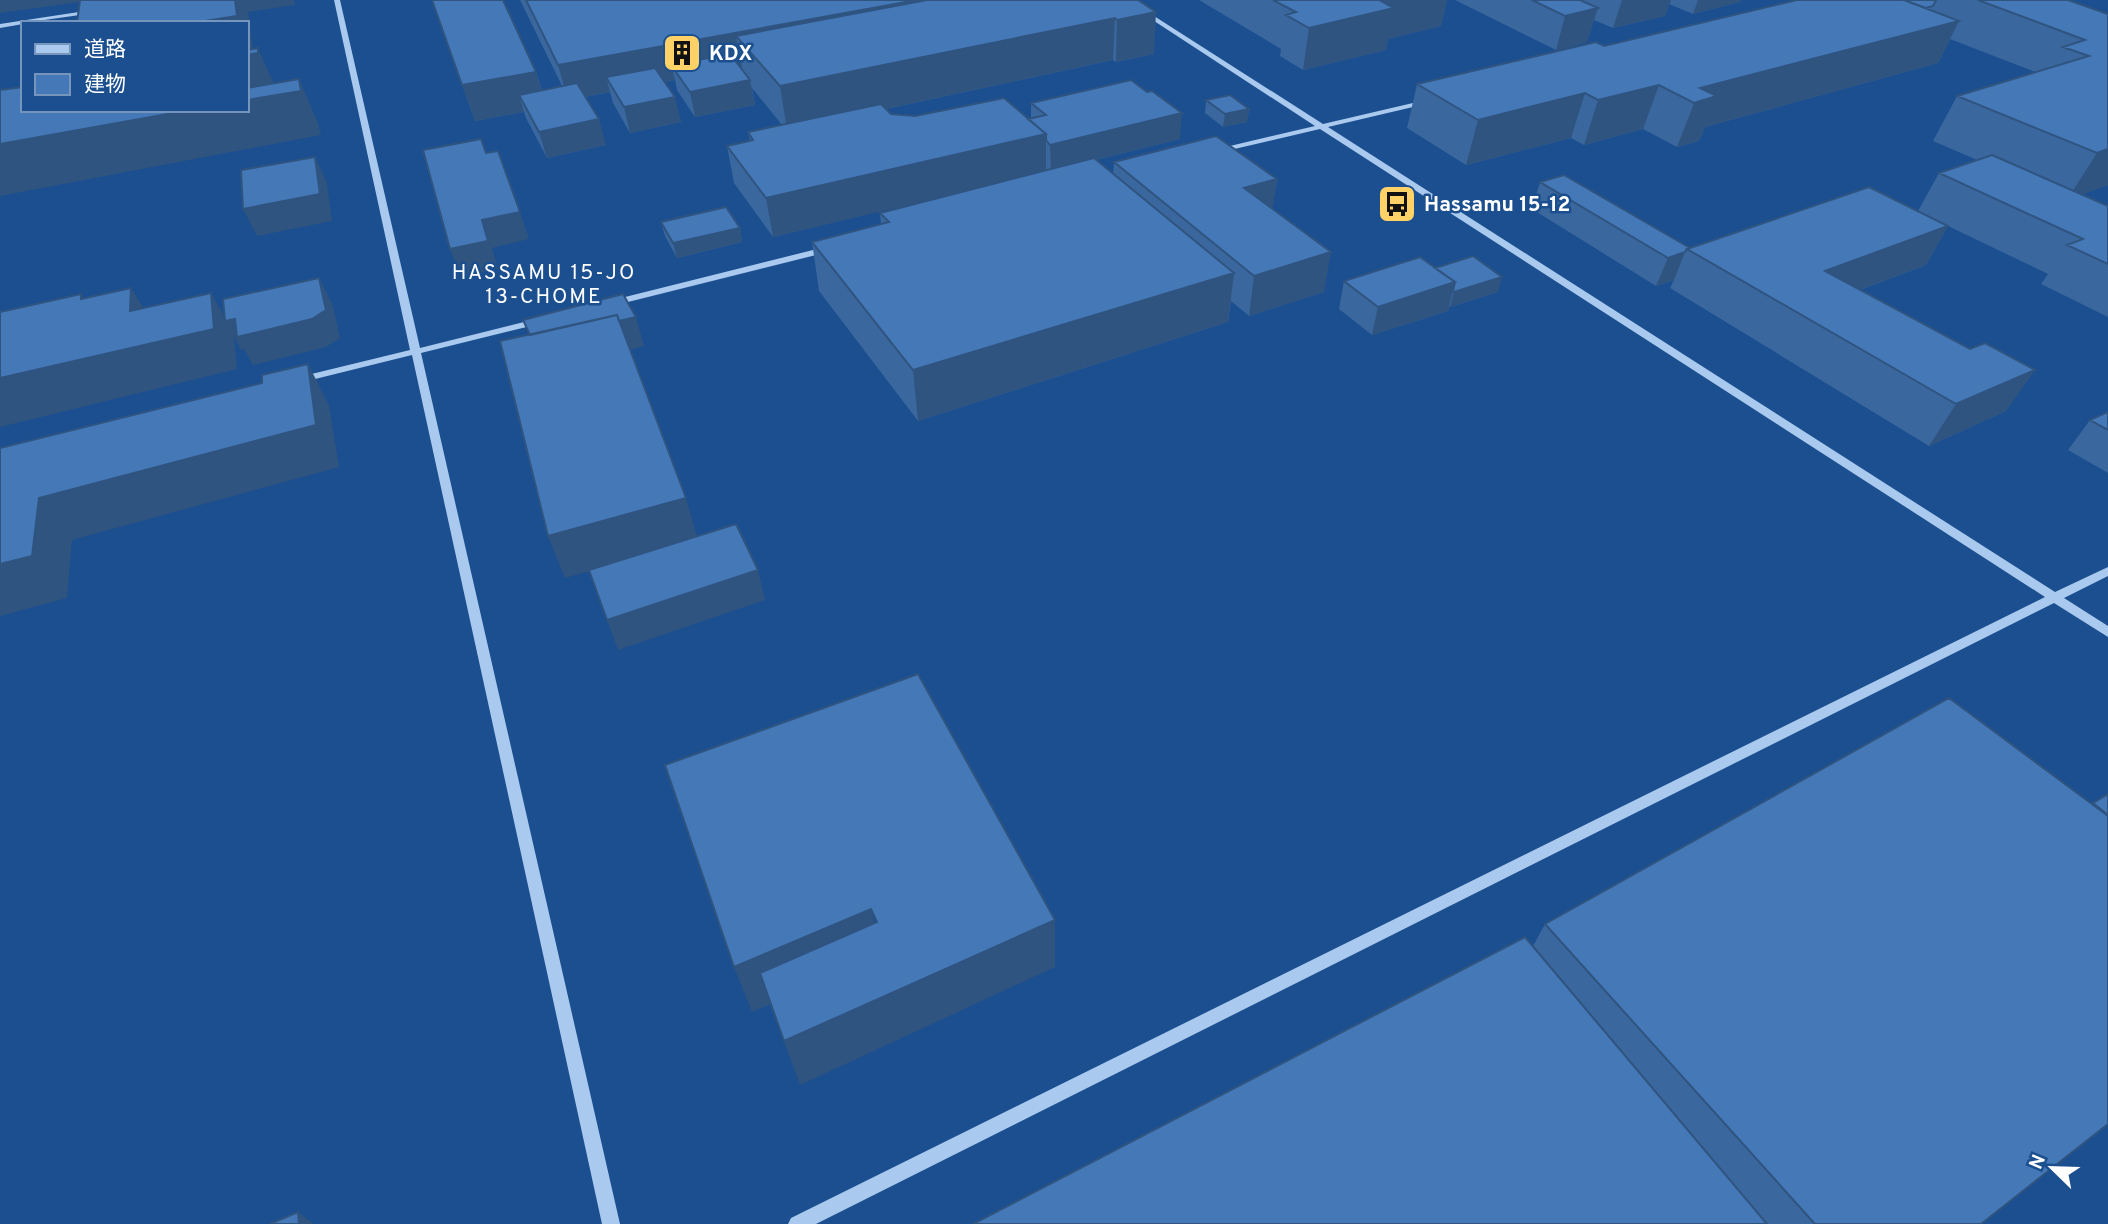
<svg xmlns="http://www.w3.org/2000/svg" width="2108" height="1224" font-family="Overpass,'Noto Sans JP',sans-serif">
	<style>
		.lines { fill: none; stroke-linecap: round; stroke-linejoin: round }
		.minor { fill: #a9c9ee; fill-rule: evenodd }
		.wall { fill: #3a679d }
		.shaded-wall { fill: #305480 }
		.building { fill: #4478b7; stroke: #305480; stroke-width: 2 }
		.labels { text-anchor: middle; stroke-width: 5; stroke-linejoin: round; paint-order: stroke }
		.far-poi-label { font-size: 21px; font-weight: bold; fill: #fff; stroke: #1b4f8f; text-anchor: start }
		.far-neighbourhood-label { font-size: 21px; letter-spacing: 2px; fill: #fff; stroke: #1b4f8f }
	</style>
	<rect width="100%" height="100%" fill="#1b4f8f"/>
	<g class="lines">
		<!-- minor -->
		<path class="minor" d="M 334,0 L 340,0 L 420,348 L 540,318 L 545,321 L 543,323 L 421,353 L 620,1224 L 602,1224 L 412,355 L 299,383 L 294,380 L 295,378 L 410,350 Z
			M 1122,0 L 1129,0 L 1323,124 L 1430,99 L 1430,103 L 1328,127 L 2055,592 L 2108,567 L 2108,576 L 2064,598 L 2108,626 L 2108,637 L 2054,603 L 816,1224 L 788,1224 L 791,1218 L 2045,597 L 1320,129 L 1213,154 L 1213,150 L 1315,126 Z
			M 92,10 L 95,12 L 94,13 L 23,23 L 23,24 L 0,28 L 0,24 Z
			M 829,246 L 832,247 L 832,251 L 612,306 L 607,303 L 609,301 Z"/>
	</g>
	<!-- wall -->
	<path class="wall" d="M 432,0 L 536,72 L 542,90 L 562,86 L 520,0 L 1138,0 L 1154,54 L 1116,62 L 1113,60 L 886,109 L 891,114 L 915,116 L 1028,119 L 1031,119 L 1031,103 L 1180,139 L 1096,160 L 1113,174 L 1114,162 L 1277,179 L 1272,209 L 1324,292 L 1249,316 L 1231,301 L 1228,322 L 918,421 L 819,291 L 812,242 L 881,224 L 880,213 L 972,189 L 773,237 L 734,183 L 727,146 L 750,140 L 748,132 L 782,125 L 752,88 L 755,105 L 695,117 L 677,90 L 675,80 L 665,82 L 681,122 L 630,133 L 613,103 L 610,92 L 585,97 L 606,145 L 547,158 L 527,120 L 524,112 L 475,121 Z
		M 1199,0 L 1447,0 L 1441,26 L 1388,39 L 1386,50 L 1303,70 L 1280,56 L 1281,49 Z
		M 1455,0 L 1741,0 L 1740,2 L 1693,14 L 1669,4 L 1665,16 L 1613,28 L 1594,20 L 1587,42 L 1556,50 Z
		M 1797,0 L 2068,0 L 2108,14 L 2108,185 L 2082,194 L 2108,206 L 2108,317 L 2041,284 L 2048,274 L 1948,226 L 1926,265 L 1860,290 L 2006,411 L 1929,446 L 1670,288 L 1674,280 L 1656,286 L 1532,209 L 1540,182 L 1690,248 L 1918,211 L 1939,173 L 1977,160 L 1933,141 L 1957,96 L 2035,72 L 1950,39 L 1938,63 L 1705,127 L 1699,141 L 1677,147 L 1643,129 L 1584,145 L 1571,138 L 1466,165 L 1407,128 L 1417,84 L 1604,46 Z
		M 1206,100 L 1249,109 L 1247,122 L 1223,127 L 1205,113 Z
		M 661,222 L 740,228 L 742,242 L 677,258 L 665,236 Z
		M 1435,268 L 1498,292 L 1450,307 L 1449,306 L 1448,311 L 1372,335 L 1339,309 L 1344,281 Z
		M 2108,412 L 2108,473 L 2068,450 L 2090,420 Z
		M 2108,794 L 1981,1224 L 973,1224 L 1533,946 L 1545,924 L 2092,804 Z"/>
	<!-- shaded-wall -->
	<path class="shaded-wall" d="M 0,0 L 94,0 L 0,13 Z
		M 235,0 L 294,0 L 295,5 L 248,12 L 253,50 L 247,51 L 247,23 L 192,23 Z
		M 917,0 L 1069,0 L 736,36 L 742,67 L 681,79 L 671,65 L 675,80 L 615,92 L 606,77 L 610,92 L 568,100 L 558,65 Z
		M 1386,0 L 1447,0 L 1441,26 L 1388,39 L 1386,50 L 1303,70 L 1309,28 Z
		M 1622,0 L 1671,0 L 1665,16 L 1613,28 Z
		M 1698,0 L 1741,0 L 1740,2 L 1693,14 Z
		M 1598,8 L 1587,42 L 1556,50 L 1565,16 Z
		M 1156,12 L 1154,54 L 1116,62 L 1117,20 Z
		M 1115,18 L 1113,60 L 787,130 L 780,86 Z
		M 1959,21 L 1938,63 L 1705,127 L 1699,141 L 1677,147 L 1700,88 Z
		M 258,48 L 277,91 L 299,79 L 318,123 L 321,135 L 0,196 L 0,144 L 190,110 L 247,110 L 247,55 Z
		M 536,72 L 547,107 L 519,95 L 524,112 L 475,121 L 462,85 Z
		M 750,80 L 755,105 L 695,117 L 690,92 Z
		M 1659,85 L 1643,129 L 1584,145 L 1598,100 Z
		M 1585,93 L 1571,138 L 1466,165 L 1478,120 Z
		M 675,97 L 681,122 L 630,133 L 624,107 Z
		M 1249,109 L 1247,122 L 1223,127 L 1225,114 Z
		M 1182,113 L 1180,139 L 1051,171 L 1050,145 Z
		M 599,119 L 606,145 L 547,158 L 539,132 Z
		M 1046,134 L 1046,172 L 773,237 L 766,198 Z
		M 2108,149 L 2108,185 L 2067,200 L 2097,153 Z
		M 315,157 L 327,183 L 332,221 L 257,236 L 243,209 Z
		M 1277,179 L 1271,217 L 1244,188 Z
		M 520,212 L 529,239 L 492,248 L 498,269 L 461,277 L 450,249 L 482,220 Z
		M 1948,226 L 1926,265 L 1805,310 L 1825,271 Z
		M 740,228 L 742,242 L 677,258 L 673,243 Z
		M 1331,252 L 1324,292 L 1249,316 L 1254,276 Z
		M 1685,252 L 1674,280 L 1656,286 L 1668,258 Z
		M 1234,273 L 1228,322 L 918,421 L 913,370 Z
		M 1502,277 L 1498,292 L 1450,307 L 1454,292 Z
		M 319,278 L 333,306 L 340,338 L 326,347 L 253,365 L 244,349 L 241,350 L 234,337 L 237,369 L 0,427 L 0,378 L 130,311 L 131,288 L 156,328 L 211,293 L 227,321 Z
		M 1455,282 L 1448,311 L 1372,335 L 1378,307 Z
		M 636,317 L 644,346 L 544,373 L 534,344 Z
		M 308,364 L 329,405 L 339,467 L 72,540 L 67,598 L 0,616 L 0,564 L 39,498 Z
		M 2035,370 L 2006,411 L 1929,446 L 1956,404 Z
		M 686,498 L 698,540 L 565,578 L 548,536 Z
		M 758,570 L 765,600 L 618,650 L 607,620 Z
		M 871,909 L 881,956 L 752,1012 L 734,967 Z
		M 1055,920 L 1055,967 L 800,1085 L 784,1041 Z
		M 298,1212 L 314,1224 L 299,1224 Z"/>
	<!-- building -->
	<path class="building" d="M 80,0 L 235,0 L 237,16 L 192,23 L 77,23 Z
		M 432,0 L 503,0 L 536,72 L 462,85 Z
		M 526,0 L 917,0 L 558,65 Z
		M 927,0 L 1138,0 L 1156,12 L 1117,20 L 1115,18 L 780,86 L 736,36 Z
		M 1273,0 L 1386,0 L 1381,1 L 1394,8 L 1309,28 L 1286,15 L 1296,12 Z
		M 1532,0 L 1580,0 L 1598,8 L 1565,16 Z
		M 1797,0 L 1904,0 L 1959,21 L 1700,88 L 1717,96 L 1694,103 L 1659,85 L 1598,100 L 1585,93 L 1478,120 L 1417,84 L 1596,42 L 1604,46 Z
		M 1904,0 L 1936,0 L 1933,6 L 1926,8 Z
		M 1978,0 L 2068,0 L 2108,14 L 2108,149 L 2097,153 L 1957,96 L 2089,56 L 2063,47 L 2085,40 Z
		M 258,48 L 258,53 L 247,55 L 247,50 Z
		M 730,54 L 750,80 L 690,92 L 671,65 Z
		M 655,68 L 675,97 L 624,107 L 606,77 Z
		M 299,79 L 301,91 L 247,100 L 247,88 Z
		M 1131,80 L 1147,92 L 1152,91 L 1182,113 L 1050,145 L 1046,140 L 1046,134 L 1028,119 L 1046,115 L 1031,103 Z
		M 577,83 L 599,119 L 539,132 L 519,95 Z
		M 23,87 L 23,110 L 190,110 L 0,144 L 0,90 Z
		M 1230,95 L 1249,109 L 1225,114 L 1206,100 Z
		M 1004,98 L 1046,134 L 766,198 L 727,146 L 753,140 L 748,132 L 881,104 L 891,114 L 915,116 Z
		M 1216,136 L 1277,179 L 1244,188 L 1331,252 L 1254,276 L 1114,162 Z
		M 481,139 L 486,153 L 498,151 L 520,212 L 482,220 L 488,241 L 450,249 L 423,150 Z
		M 1992,155 L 2108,206 L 2108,264 L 2067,245 L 2083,239 L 1939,173 Z
		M 315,157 L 320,194 L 243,209 L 241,170 Z
		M 1094,158 L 1234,273 L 913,370 L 812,242 L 889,222 L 880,213 Z
		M 1564,175 L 1690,248 L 1687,249 L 1685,252 L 1668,258 L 1540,182 Z
		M 1869,187 L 1948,226 L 1825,271 L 1970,349 L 1985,343 L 2035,370 L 1956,404 L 1687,249 Z
		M 726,207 L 740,228 L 673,243 L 661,222 Z
		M 1473,256 L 1502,277 L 1454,292 L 1453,291 L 1455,282 L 1435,268 Z
		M 1420,257 L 1455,282 L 1378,307 L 1344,281 Z
		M 319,278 L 326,310 L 312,319 L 237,337 L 235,319 L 225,321 L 223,299 Z
		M 131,288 L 130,311 L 211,293 L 214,329 L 0,378 L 0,312 L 81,294 L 81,299 Z
		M 623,294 L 636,317 L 619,321 L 617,315 L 530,335 L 523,320 Z
		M 617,315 L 686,498 L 548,536 L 500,341 Z
		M 308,364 L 316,425 L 39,498 L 32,556 L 0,564 L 0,448 L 262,383 L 262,375 Z
		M 2108,412 L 2108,430 L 2090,420 Z
		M 736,524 L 758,570 L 607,620 L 589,570 Z
		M 918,674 L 1055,920 L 784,1041 L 760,973 L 877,922 L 871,909 L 734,967 L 665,765 Z
		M 1949,698 L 2108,816 L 2108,1124 L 1981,1224 L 1815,1224 L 1545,924 Z
		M 2108,794 L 2108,815 L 2093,803 Z
		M 1525,937 L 1767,1224 L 973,1224 Z
		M 298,1212 L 299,1224 L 270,1224 Z"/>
	<!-- icons -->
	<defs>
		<symbol id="building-square" viewBox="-11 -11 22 22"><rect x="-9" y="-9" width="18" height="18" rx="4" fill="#ffd166" stroke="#1b4f8f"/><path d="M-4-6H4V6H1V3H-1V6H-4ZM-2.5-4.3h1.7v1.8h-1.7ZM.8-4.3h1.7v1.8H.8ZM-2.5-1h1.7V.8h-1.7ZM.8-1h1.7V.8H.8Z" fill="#111"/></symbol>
		<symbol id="bus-square" viewBox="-11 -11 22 22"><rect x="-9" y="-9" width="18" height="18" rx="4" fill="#ffd166" stroke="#1b4f8f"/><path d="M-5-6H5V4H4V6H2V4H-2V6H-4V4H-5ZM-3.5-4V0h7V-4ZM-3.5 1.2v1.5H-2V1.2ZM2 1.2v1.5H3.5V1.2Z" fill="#111"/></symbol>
	</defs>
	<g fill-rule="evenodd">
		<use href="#building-square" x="660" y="31" width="44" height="44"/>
		<use href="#bus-square" x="1375" y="182" width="44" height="44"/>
	</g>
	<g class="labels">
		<!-- far-poi labels -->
		<g class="far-poi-label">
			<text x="709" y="60">KDX</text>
			<text x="1424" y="211">Hassamu 15-12</text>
		</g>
		<!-- far-neighbourhood labels -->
		<g class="far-neighbourhood-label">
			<text x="544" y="279">HASSAMU 15-JO<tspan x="544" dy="24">13-CHOME</tspan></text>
		</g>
	</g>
	<!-- legend -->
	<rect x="21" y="21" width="228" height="91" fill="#1b4f8f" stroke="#7695bc" stroke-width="2"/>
	<rect x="35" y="44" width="35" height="10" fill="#a9c9ee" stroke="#7695bc" stroke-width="2"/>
	<text x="84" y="56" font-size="21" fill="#ffffff">道路</text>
	<rect x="35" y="74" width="35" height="21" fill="#4478b7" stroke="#7695bc" stroke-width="2"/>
	<text x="84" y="91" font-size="21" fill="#ffffff">建物</text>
	<!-- north arrow -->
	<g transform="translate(2052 1168) rotate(293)" stroke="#1b4f8f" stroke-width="5" paint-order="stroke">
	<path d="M0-5L12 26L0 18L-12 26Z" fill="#ffffff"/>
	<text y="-10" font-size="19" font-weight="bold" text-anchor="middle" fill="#ffffff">N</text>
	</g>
</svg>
